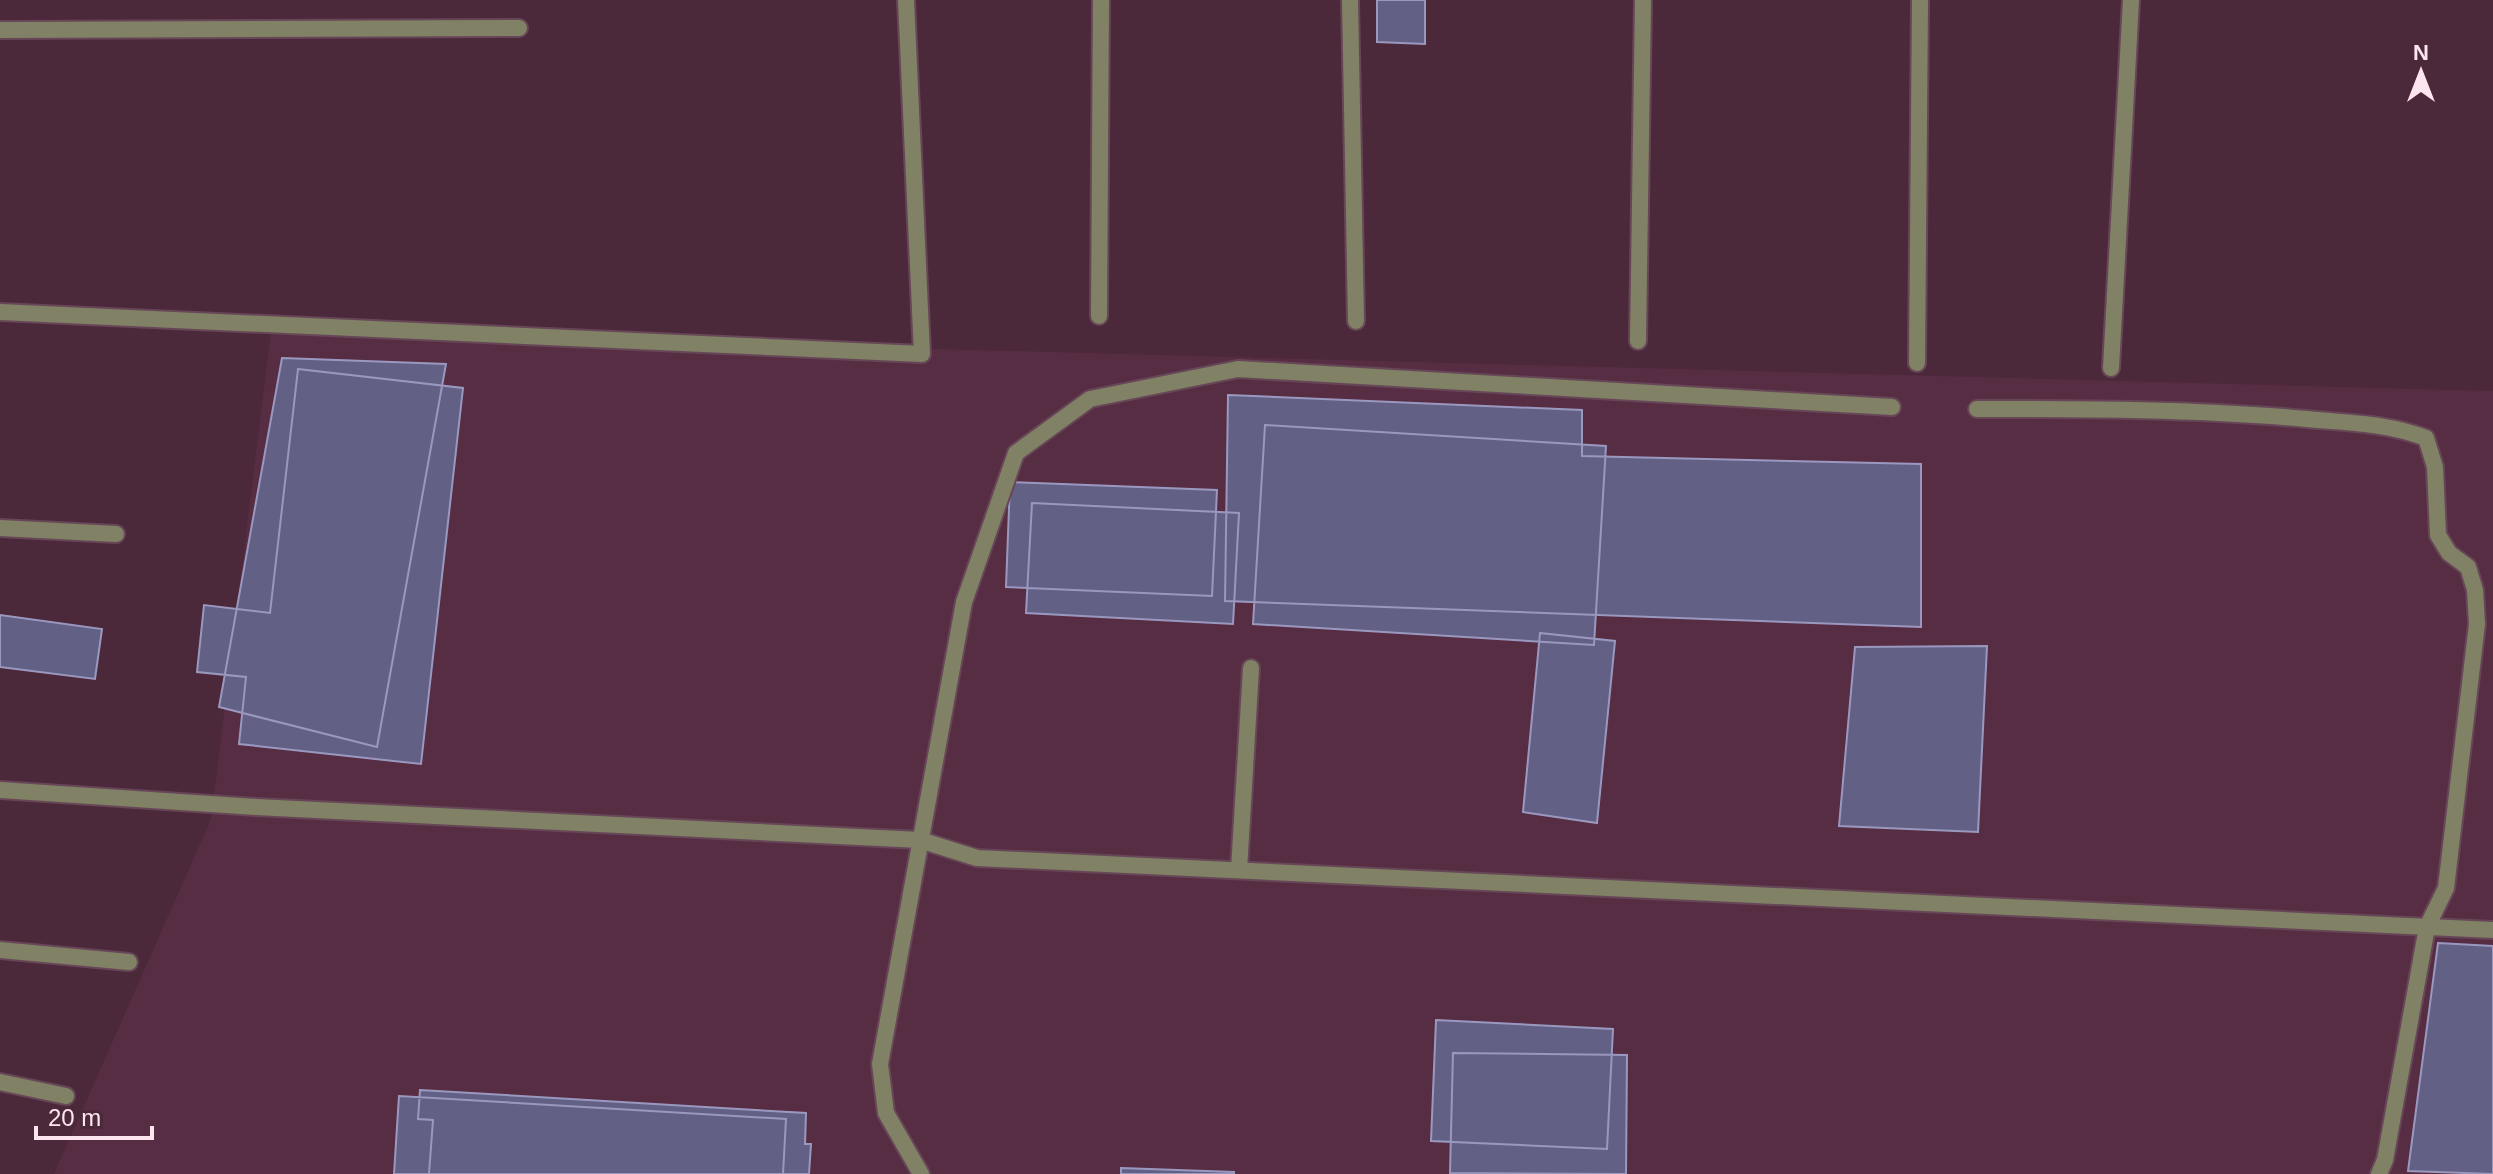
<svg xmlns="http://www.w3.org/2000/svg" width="2493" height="1174" font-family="Arial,sans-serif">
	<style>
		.built { fill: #572d44 }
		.building { fill: #636085; stroke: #9b98c0; stroke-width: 2 }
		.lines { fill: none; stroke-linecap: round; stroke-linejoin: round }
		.lane-casing { stroke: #674657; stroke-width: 20 }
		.street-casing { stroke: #674657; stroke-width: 20 }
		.lane { stroke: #818165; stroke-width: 16 }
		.street { stroke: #818165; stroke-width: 16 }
	</style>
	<rect width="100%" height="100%" fill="#4b283a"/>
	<!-- built -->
	<path class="built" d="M 271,331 L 2493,391 L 2493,1174 L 54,1174 L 211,819 Z"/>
	<!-- building -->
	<path class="building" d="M 1377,0 L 1425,0 L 1425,44 L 1377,42 Z
		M 282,358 L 446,364 L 377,747 L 219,707 Z
		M 298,369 L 463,388 L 421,764 L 239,744 L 246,677 L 197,672 L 204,605 L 270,613 Z
		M 1228,395 L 1582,410 L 1582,456 L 1921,464 L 1921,627 L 1225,601 Z
		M 1265,425 L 1606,446 L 1594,645 L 1253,624 Z
		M 1010,482 L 1217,490 L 1212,596 L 1006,587 Z
		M 1032,503 L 1239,513 L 1233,624 L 1026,613 Z
		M 0,615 L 102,629 L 95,679 L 0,667 Z
		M 1540,633 L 1615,641 L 1597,823 L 1523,812 Z
		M 1987,646 L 1978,832 L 1839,826 L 1855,647 Z
		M 2438,943 L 2493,946 L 2493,1174 L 2408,1171 Z
		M 1436,1020 L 1613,1029 L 1607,1149 L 1431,1141 Z
		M 1453,1053 L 1627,1055 L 1626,1174 L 1450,1173 Z
		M 420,1090 L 806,1113 L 805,1144 L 811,1144 L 809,1174 L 429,1174 L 433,1120 L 418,1119 Z
		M 399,1096 L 786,1119 L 783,1174 L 394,1174 Z
		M 1121,1168 L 1234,1172 L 1234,1174 L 1121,1174 Z"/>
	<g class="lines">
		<defs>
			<path id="lane" d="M 921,1174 L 886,1113 L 880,1064 L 964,602 L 1016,453 L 1090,399 L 1238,369 L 1892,407"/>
			<path id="street" d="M 1350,0 L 1356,321
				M 0,30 L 519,28
				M 0,312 L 922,354 L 906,0
				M 1099,316 L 1101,0
				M 1638,341 L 1643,0
				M 1917,363 L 1920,0
				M 2111,368 L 2131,0
				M 1977,409 C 2087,409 2197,409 2307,419 C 2348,423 2388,423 2426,438 L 2435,467 L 2438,535 L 2449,553 L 2468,567 L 2475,590 L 2477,624 L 2446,888 L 2427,927 L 2385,1160 L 2379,1174
				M 0,528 L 116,534
				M 0,790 L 256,807 L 920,840 L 977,858 L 2493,930
				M 1239,870 L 1251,668
				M 0,950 L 129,962
				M 0,1082 L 66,1096"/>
		</defs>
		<!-- lane casing -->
		<use href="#lane" class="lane-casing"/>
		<!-- street casing -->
		<use href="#street" class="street-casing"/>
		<!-- lane -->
		<use href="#lane" class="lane"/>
		<!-- street -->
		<use href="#street" class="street"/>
	</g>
	<!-- north arrow -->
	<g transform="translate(2421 72)" stroke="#4b283a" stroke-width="6" paint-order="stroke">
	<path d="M0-6L14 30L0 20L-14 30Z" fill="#fde5f0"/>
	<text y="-12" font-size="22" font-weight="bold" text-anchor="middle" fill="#fde5f0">N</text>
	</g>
	<!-- scale -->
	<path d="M36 1126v12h116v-12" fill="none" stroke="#fde5f0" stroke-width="4"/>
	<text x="48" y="1126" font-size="24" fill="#fde5f0" stroke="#4b283a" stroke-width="6" paint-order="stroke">20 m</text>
</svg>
